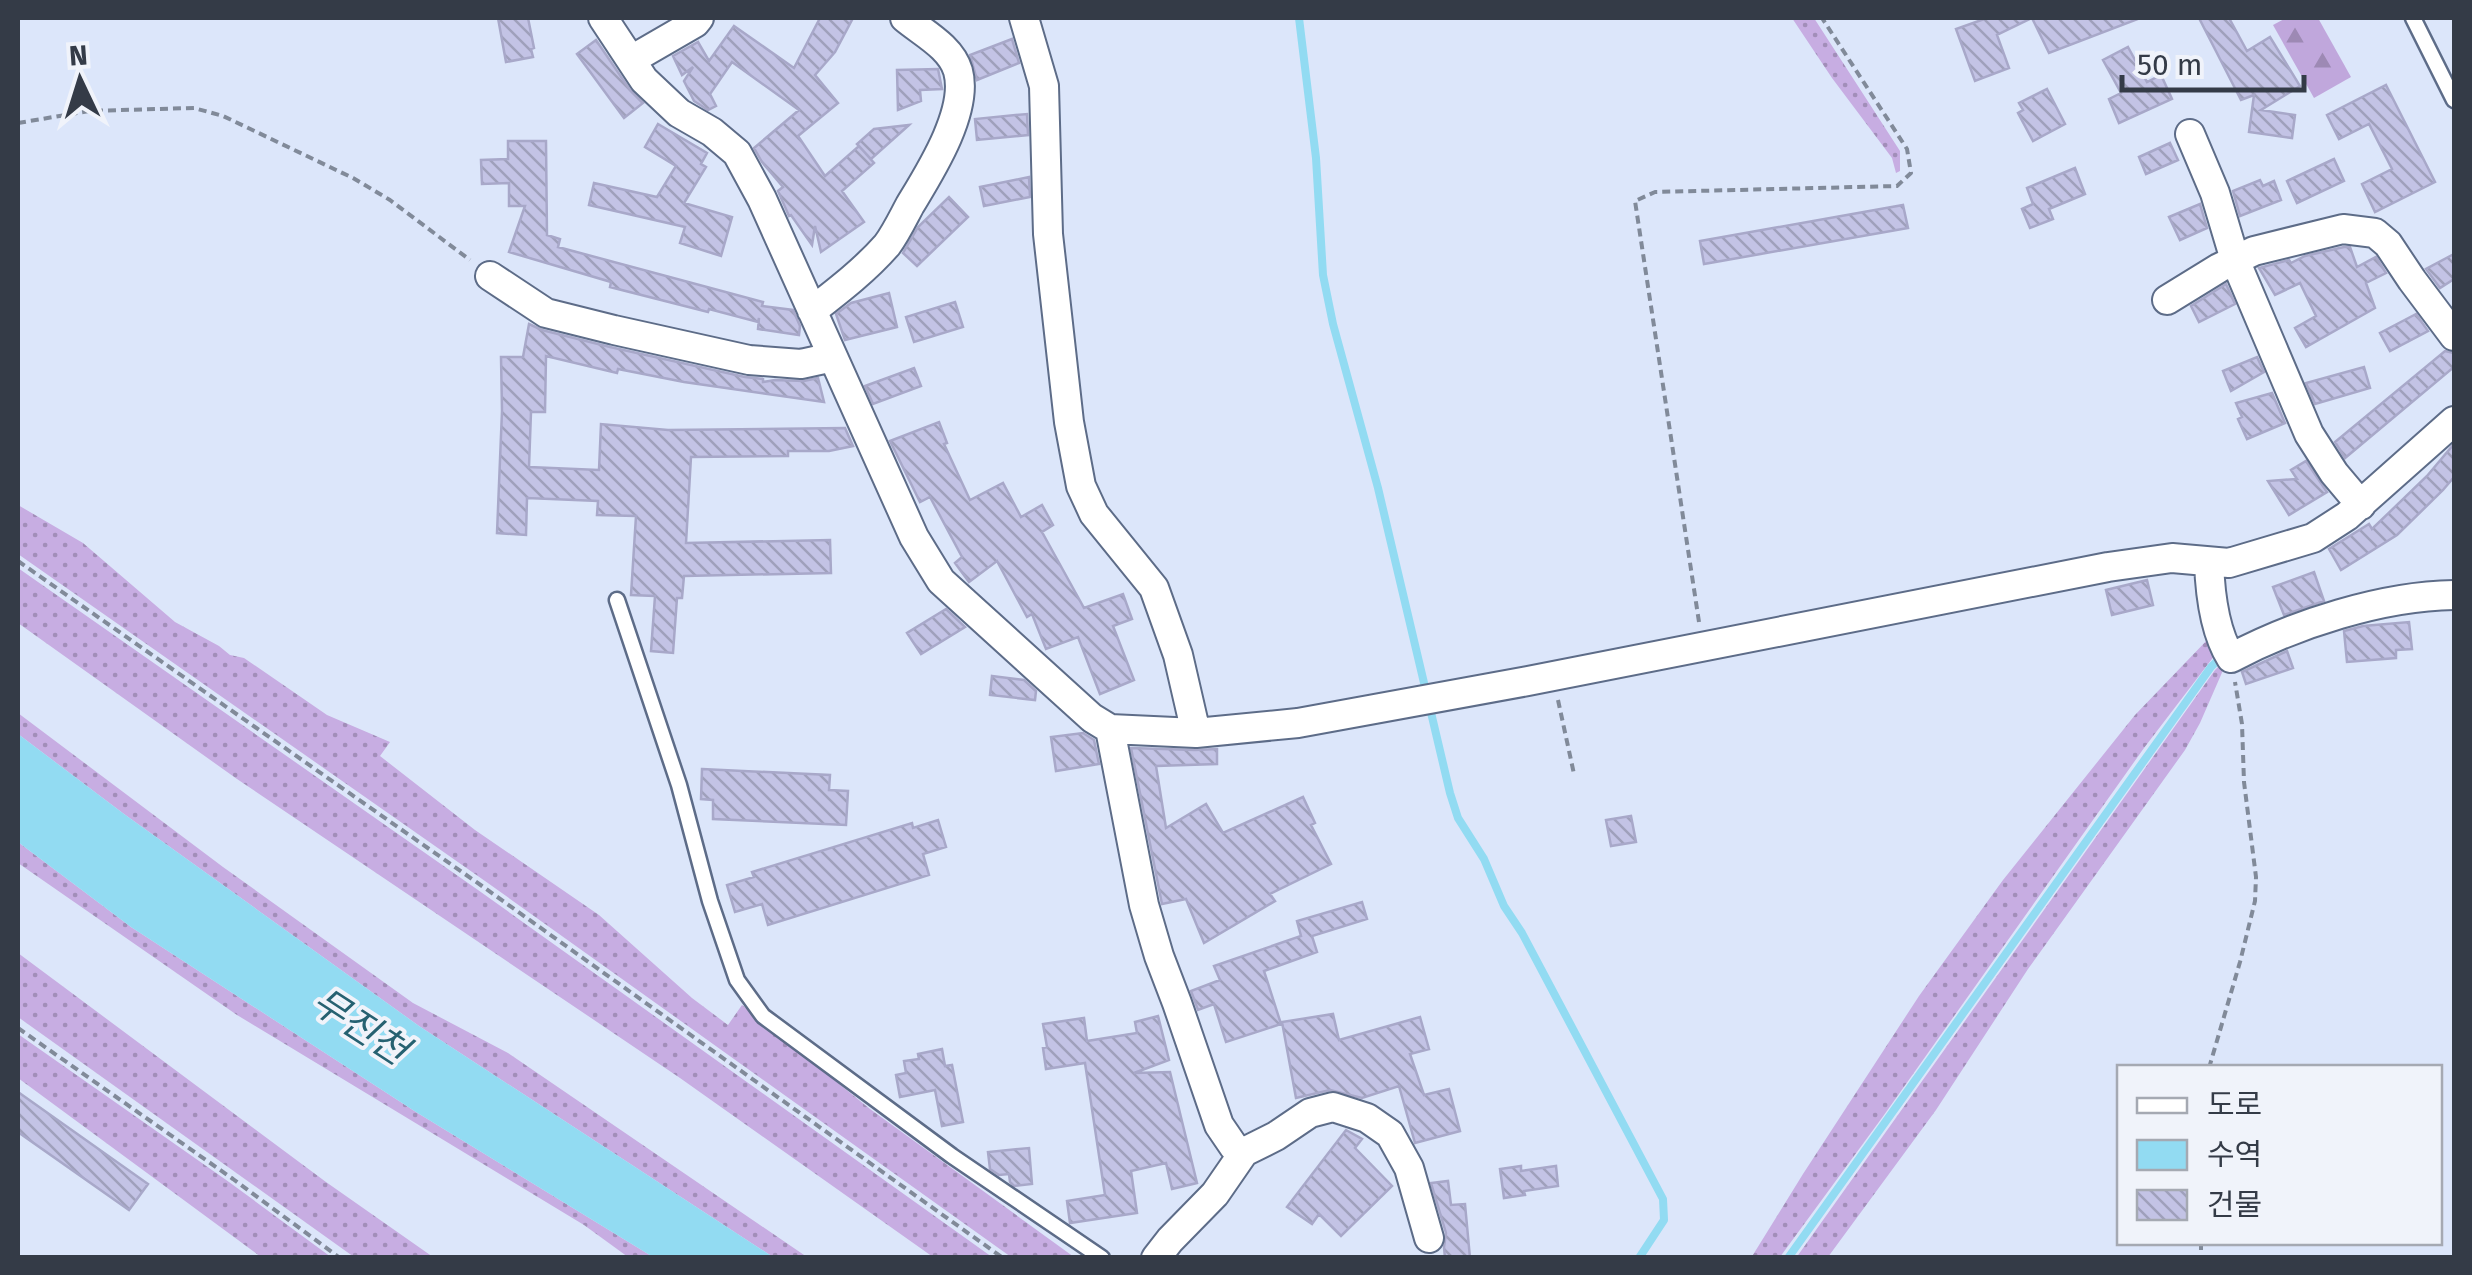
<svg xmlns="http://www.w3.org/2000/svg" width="2472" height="1275" font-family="'Fira Sans','Noto Sans KR',sans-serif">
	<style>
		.grass { fill: url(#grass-dots) }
		.forest { fill: url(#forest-firs) }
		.water { fill: #92dbf2 }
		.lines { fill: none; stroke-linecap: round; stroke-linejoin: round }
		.stream { stroke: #92dbf2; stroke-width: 8 }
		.building { fill: url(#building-back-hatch); stroke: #a8a8c9; stroke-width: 2.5 }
		.service-casing { stroke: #5d6c88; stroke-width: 19 }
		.minor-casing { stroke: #5d6c88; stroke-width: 32 }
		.path { stroke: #818a99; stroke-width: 4; stroke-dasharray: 8 5; stroke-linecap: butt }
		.service { stroke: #fff; stroke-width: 14 }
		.minor { stroke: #fff; stroke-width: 28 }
		.labels { text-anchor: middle; stroke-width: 8; stroke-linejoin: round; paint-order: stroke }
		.water-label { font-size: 38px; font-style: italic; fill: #266171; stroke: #f0f3fa }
	</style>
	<defs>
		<pattern id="grass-dots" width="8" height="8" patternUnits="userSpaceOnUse" patternTransform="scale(2.5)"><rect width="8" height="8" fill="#c7ade2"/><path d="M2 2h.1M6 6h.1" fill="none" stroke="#a28eb9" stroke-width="1.8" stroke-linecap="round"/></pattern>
		<pattern id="forest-firs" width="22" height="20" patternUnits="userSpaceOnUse" patternTransform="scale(2.5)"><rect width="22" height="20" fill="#c0a7dc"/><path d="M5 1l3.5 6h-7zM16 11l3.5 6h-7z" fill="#9d89b4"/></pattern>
		<pattern id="building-back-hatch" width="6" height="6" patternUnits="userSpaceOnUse" patternTransform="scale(2.5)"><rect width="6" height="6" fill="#c3c3e5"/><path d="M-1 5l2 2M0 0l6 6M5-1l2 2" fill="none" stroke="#9fa0bb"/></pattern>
	</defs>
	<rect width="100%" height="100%" fill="#dce6fa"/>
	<!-- grass -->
	<path class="grass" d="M 1792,18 L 1814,18 L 1900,151 L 1900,171 L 1896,173 L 1892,158 L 1832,78 Z
		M 18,505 L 83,543 L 175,622 L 219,646 L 230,655 L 244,658 L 327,715 L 390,742 L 380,756 L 475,830 L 599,915 L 692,998 L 728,1025 L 742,1005 L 870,1109 L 1074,1257 L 1011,1257 L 485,881 L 18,554 Z
		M 18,568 L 478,890 L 992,1257 L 933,1257 L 680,1078 L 237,779 L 18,623 Z
		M 2210,637 L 2218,651 L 2144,748 L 1884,1115 L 1780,1257 L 1751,1258 L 1803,1174 L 1919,996 L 2003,880 L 2135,715 Z
		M 2221,664 L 2224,668 L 2200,723 L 2185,750 L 2028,969 L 1936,1110 L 1828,1257 L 1796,1258 L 2215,670 Z
		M 18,713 L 223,867 L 413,1003 L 508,1053 L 807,1257 L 773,1257 L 419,1026 L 124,814 L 18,734 Z
		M 18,842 L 131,927 L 416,1112 L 653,1257 L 628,1257 L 584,1225 L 237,1015 L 18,863 Z
		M 18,953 L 326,1182 L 433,1257 L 354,1257 L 18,1017 Z
		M 18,1034 L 229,1182 L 331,1257 L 261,1257 L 18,1078 Z"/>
	<!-- forest -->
	<path class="forest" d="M 2286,18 L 2318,18 L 2351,77 L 2314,98 L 2273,25 Z"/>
	<!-- water -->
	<path class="water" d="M 18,734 L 124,814 L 419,1026 L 773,1257 L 653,1257 L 416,1112 L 131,927 L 18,842 Z"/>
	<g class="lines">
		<!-- stream -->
		<path class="stream" d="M 1299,18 L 1316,158 L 1323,275 L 1333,324 L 1378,488 L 1450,793 L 1458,818 L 1484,859 L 1504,906 L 1522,933 L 1663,1199 L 1664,1220 L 1639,1258
			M 1788,1258 L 2211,667 L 2221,657"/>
	</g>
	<!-- building -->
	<path class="building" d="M 498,18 L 528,18 L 534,48 L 531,49 L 533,57 L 506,62 Z
		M 820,18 L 853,18 L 835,52 L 815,75 L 838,103 L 798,136 L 825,176 L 859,146 L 874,163 L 842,191 L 864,222 L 821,252 L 815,226 L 812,245 L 791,215 L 789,216 L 778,191 L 783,187 L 762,162 L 754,148 L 799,110 L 732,62 L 710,94 L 716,106 L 708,110 L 694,101 L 684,81 L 693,67 L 682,75 L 673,56 L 698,42 L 709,61 L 734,26 L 794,68 Z
		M 1987,18 L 2138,18 L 2138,19 L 2049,53 L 2032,18 L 1997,35 L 2009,68 L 1975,81 L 1956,29 Z
		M 2199,18 L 2229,18 L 2247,51 L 2270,37 L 2300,86 L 2261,110 L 2295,115 L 2292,138 L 2249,132 L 2254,95 L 2241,100 Z
		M 1012,39 L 1019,63 L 977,80 L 970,55 Z
		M 596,40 L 630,90 L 643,103 L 624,118 L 577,54 Z
		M 2128,47 L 2147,82 L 2161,75 L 2172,99 L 2119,123 L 2109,99 L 2121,93 L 2103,60 Z
		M 938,69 L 942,89 L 920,90 L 921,101 L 898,110 L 897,70 Z
		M 2386,85 L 2435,182 L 2375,212 L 2362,184 L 2392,169 L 2369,124 L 2339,139 L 2327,115 Z
		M 2047,89 L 2065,124 L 2033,141 L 2018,113 L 2023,110 L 2019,103 Z
		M 1027,114 L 1028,135 L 977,140 L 975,119 Z
		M 658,124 L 707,153 L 701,164 L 706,167 L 684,203 L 732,217 L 721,256 L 680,243 L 685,227 L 589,205 L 594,183 L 657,197 L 676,166 L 645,147 Z
		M 909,125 L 871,159 L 857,144 L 874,129 Z
		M 508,141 L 546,141 L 547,235 L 560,239 L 558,247 L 763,302 L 762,306 L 793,310 L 800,326 L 799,335 L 758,329 L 759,318 L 758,322 L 709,309 L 708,312 L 610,287 L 611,282 L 509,252 L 525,206 L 509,206 L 509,183 L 482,184 L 481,160 L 508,159 Z
		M 2170,143 L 2178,160 L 2146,174 L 2139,157 Z
		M 2334,159 L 2344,181 L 2297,203 L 2287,181 Z
		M 2075,168 L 2085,194 L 2049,209 L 2053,219 L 2030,228 L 2022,209 L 2033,204 L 2027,188 Z
		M 1029,177 L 1030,197 L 984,206 L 980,187 Z
		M 2260,180 L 2263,186 L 2274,181 L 2281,200 L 2240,216 L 2233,191 Z
		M 949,197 L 968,217 L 917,266 L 903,253 L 918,227 Z
		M 2200,204 L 2207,228 L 2180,240 L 2169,217 Z
		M 1903,205 L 1908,228 L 1704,264 L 1700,241 Z
		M 2344,247 L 2350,247 L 2357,267 L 2376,257 L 2386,273 L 2366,283 L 2375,308 L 2306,347 L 2295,328 L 2316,316 L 2300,283 L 2275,295 L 2259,268 L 2289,260 L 2291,263 L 2305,256 Z
		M 2454,254 L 2454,279 L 2440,288 L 2426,269 Z
		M 2226,284 L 2235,304 L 2199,322 L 2191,306 Z
		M 889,293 L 897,327 L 845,340 L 836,314 L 851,303 Z
		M 955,302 L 963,327 L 914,342 L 906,317 Z
		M 2416,314 L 2428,331 L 2390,351 L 2380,333 Z
		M 529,324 L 542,330 L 610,347 L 745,377 L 763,379 L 763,382 L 775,380 L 804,381 L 818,378 L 824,402 L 684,382 L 618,369 L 617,373 L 546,356 L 545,412 L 531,412 L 529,467 L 599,470 L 601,424 L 668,430 L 845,428 L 853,446 L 829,451 L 788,451 L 788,456 L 691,457 L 686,543 L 830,540 L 831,573 L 684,576 L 682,598 L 677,598 L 673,653 L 651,651 L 655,596 L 631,595 L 636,516 L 597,515 L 598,501 L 527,498 L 526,535 L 497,533 L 502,411 L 501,357 L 523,357 Z
		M 2445,351 L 2454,353 L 2454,367 L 2345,458 L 2335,442 Z
		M 2257,357 L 2264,372 L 2231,391 L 2223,371 Z
		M 2364,367 L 2370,388 L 2315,404 L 2306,383 Z
		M 914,368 L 921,386 L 873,404 L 865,386 Z
		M 2272,393 L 2285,423 L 2247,439 L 2238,419 L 2242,417 L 2236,403 Z
		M 939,422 L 947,443 L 944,444 L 970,500 L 1003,483 L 1021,517 L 1042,505 L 1053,525 L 1042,532 L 1084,608 L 1123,594 L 1132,619 L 1113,626 L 1134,680 L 1100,694 L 1078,637 L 1046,649 L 1032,614 L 1027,617 L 997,561 L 969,582 L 955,563 L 962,557 L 930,497 L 920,502 L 890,441 Z
		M 2454,444 L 2454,477 L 2443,490 L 2397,535 L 2341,570 L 2329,549 L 2369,524 L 2372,529 L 2427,476 Z
		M 2306,461 L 2327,492 L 2289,515 L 2268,481 L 2297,479 L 2291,470 Z
		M 2314,572 L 2324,601 L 2284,615 L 2273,587 Z
		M 2147,580 L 2153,605 L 2112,615 L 2106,590 Z
		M 946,609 L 965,627 L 921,654 L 907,633 Z
		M 2409,622 L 2412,649 L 2396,650 L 2396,658 L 2347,662 L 2344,631 L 2363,626 Z
		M 2287,651 L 2293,668 L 2246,684 L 2242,672 Z
		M 992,676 L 1024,680 L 1036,691 L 1035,700 L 990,695 Z
		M 1083,733 L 1094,740 L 1099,764 L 1056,771 L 1051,737 Z
		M 1131,748 L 1195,750 L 1217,749 L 1217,764 L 1156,766 L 1166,828 L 1206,804 L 1223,833 L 1303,797 L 1315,823 L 1311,825 L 1331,864 L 1270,894 L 1275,901 L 1204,943 L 1186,899 L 1162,904 Z
		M 702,769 L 830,775 L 829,790 L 848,791 L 846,825 L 713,819 L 713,800 L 701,799 Z
		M 1631,816 L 1636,842 L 1611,846 L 1606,820 Z
		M 938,820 L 946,847 L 923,854 L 929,875 L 768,925 L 762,904 L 735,912 L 727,885 L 754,877 L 752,872 L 912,823 L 913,828 Z
		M 1362,902 L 1367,919 L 1312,936 L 1317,952 L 1264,971 L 1281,1024 L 1226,1042 L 1214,1004 L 1198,1010 L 1191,991 L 1220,980 L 1214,966 L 1301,936 L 1297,921 Z
		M 1333,1014 L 1339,1040 L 1420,1017 L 1429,1049 L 1410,1054 L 1424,1095 L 1449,1089 L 1460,1131 L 1415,1143 L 1399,1086 L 1362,1098 L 1330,1090 L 1296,1098 L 1282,1022 Z
		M 1158,1016 L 1169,1060 L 1134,1073 L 1170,1072 L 1197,1183 L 1172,1189 L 1166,1163 L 1131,1171 L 1137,1213 L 1070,1223 L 1067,1201 L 1105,1195 L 1085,1063 L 1046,1069 L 1043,1048 L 1047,1047 L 1043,1024 L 1084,1018 L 1087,1041 L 1137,1033 L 1135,1022 Z
		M 942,1049 L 945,1066 L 952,1065 L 963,1122 L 942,1126 L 935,1090 L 900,1097 L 896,1075 L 906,1073 L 904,1061 L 919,1059 L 918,1054 Z
		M 18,1092 L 148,1184 L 129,1210 L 18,1132 Z
		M 1346,1130 L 1362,1139 L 1355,1148 L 1392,1186 L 1341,1236 L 1319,1214 L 1312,1224 L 1287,1207 Z
		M 1029,1148 L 1032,1184 L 1014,1186 L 1010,1182 L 1009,1174 L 999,1175 L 990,1169 L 988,1152 Z
		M 1521,1166 L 1521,1171 L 1556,1166 L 1558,1186 L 1524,1191 L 1525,1195 L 1504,1198 L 1500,1169 Z
		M 1448,1181 L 1451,1205 L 1465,1204 L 1470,1258 L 1445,1258 L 1444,1247 L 1446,1233 L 1431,1183 Z"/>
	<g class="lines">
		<defs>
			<path id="service" d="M 2413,18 L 2454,100
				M 617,600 L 679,785 L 710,901 L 737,980 L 763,1016 L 952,1156 L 1102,1258"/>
			<path id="minor" d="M 603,18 L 644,80 L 679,113 L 712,132 L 737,153 L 762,199 L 914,537 L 941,581 L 1092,718 L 1110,729 L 1196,733 L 1298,723 L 1528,681 L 2108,567 L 2172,558 L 2229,563 L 2313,538 L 2347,516 L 2454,421
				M 1024,18 L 1044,86 L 1048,234 L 1069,422 L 1081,486 L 1094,514 L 1154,588 L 1178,655 L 1196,733
				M 631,60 L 695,23 L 699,18
				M 2190,134 L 2215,193 L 2235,260 L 2309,434 L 2334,473 L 2361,505
				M 490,276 L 546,313 L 614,330 L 749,360 L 801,364 L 833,357
				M 2167,300 L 2219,268 L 2254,251 L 2343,229 L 2375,233 L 2388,244 L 2412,280 L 2454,336
				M 812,311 C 839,290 865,270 887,245 C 896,233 903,218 910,205 C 930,172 969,111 958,71 C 951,47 923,33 905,18
				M 2209,562 C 2210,593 2214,631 2231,658 C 2295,624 2382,596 2454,595
				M 1110,729 L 1144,905 L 1159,956 L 1177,1003 L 1219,1125 L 1234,1147 L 1244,1152 L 1276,1136 L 1310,1113 L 1333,1107 L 1367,1118 L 1390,1134 L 1409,1168 L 1429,1238
				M 1156,1258 L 1170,1240 L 1215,1194 L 1244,1152"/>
		</defs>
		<!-- service casing -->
		<use href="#service" class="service-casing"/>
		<!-- minor casing -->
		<use href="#minor" class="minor-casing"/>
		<!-- path -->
		<path class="path" d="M 18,123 L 89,111 L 194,108 L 223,116 L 353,178 L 390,200 L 470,260
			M 18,561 L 482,886 L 1003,1258
			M 1699,622 L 1635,201 L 1655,192 L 1897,186 L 1911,173 L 1907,149 L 1822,18
			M 1558,700 L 1574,774
			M 18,1028 L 233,1179 L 340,1258
			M 2209,1068 L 2240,962 L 2255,901 L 2256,877 L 2244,782 L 2242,724 L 2235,682
			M 2201,1242 L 2201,1258"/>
		<!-- service -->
		<use href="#service" class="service"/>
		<!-- minor -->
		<use href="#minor" class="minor"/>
	</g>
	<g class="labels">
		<!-- water labels -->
		<g class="water-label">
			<text transform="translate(360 1026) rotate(33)" y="13">무진천</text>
		</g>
	</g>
	<!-- border -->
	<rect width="2472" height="1275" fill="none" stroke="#343b47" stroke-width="40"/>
	<!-- legend -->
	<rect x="2117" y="1065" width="325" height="180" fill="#f0f3fa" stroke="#a5a9b2" stroke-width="2.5"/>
	<rect x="2137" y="1098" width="50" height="15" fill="#ffffff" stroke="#a5a9b2" stroke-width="2.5"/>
	<text x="2207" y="1115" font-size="30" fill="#343b47">도로</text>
	<rect x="2137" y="1140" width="50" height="30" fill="#92dbf2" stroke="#a5a9b2" stroke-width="2.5"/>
	<text x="2207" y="1165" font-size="30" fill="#343b47">수역</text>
	<rect x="2137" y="1190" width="50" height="30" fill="url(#building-back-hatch)" stroke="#a5a9b2" stroke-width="2.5"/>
	<text x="2207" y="1215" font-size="30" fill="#343b47">건물</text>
	<!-- north arrow -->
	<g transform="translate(80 80) rotate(356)" stroke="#f0f3fa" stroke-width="8" paint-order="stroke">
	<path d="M0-8L18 38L0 25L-18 38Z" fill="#343b47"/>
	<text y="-15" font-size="28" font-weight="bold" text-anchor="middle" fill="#343b47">N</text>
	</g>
	<!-- scale -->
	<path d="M2122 75v15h182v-15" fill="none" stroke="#343b47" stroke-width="5"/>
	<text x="2137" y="75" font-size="30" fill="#343b47" stroke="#f0f3fa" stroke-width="8" paint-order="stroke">50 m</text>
</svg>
